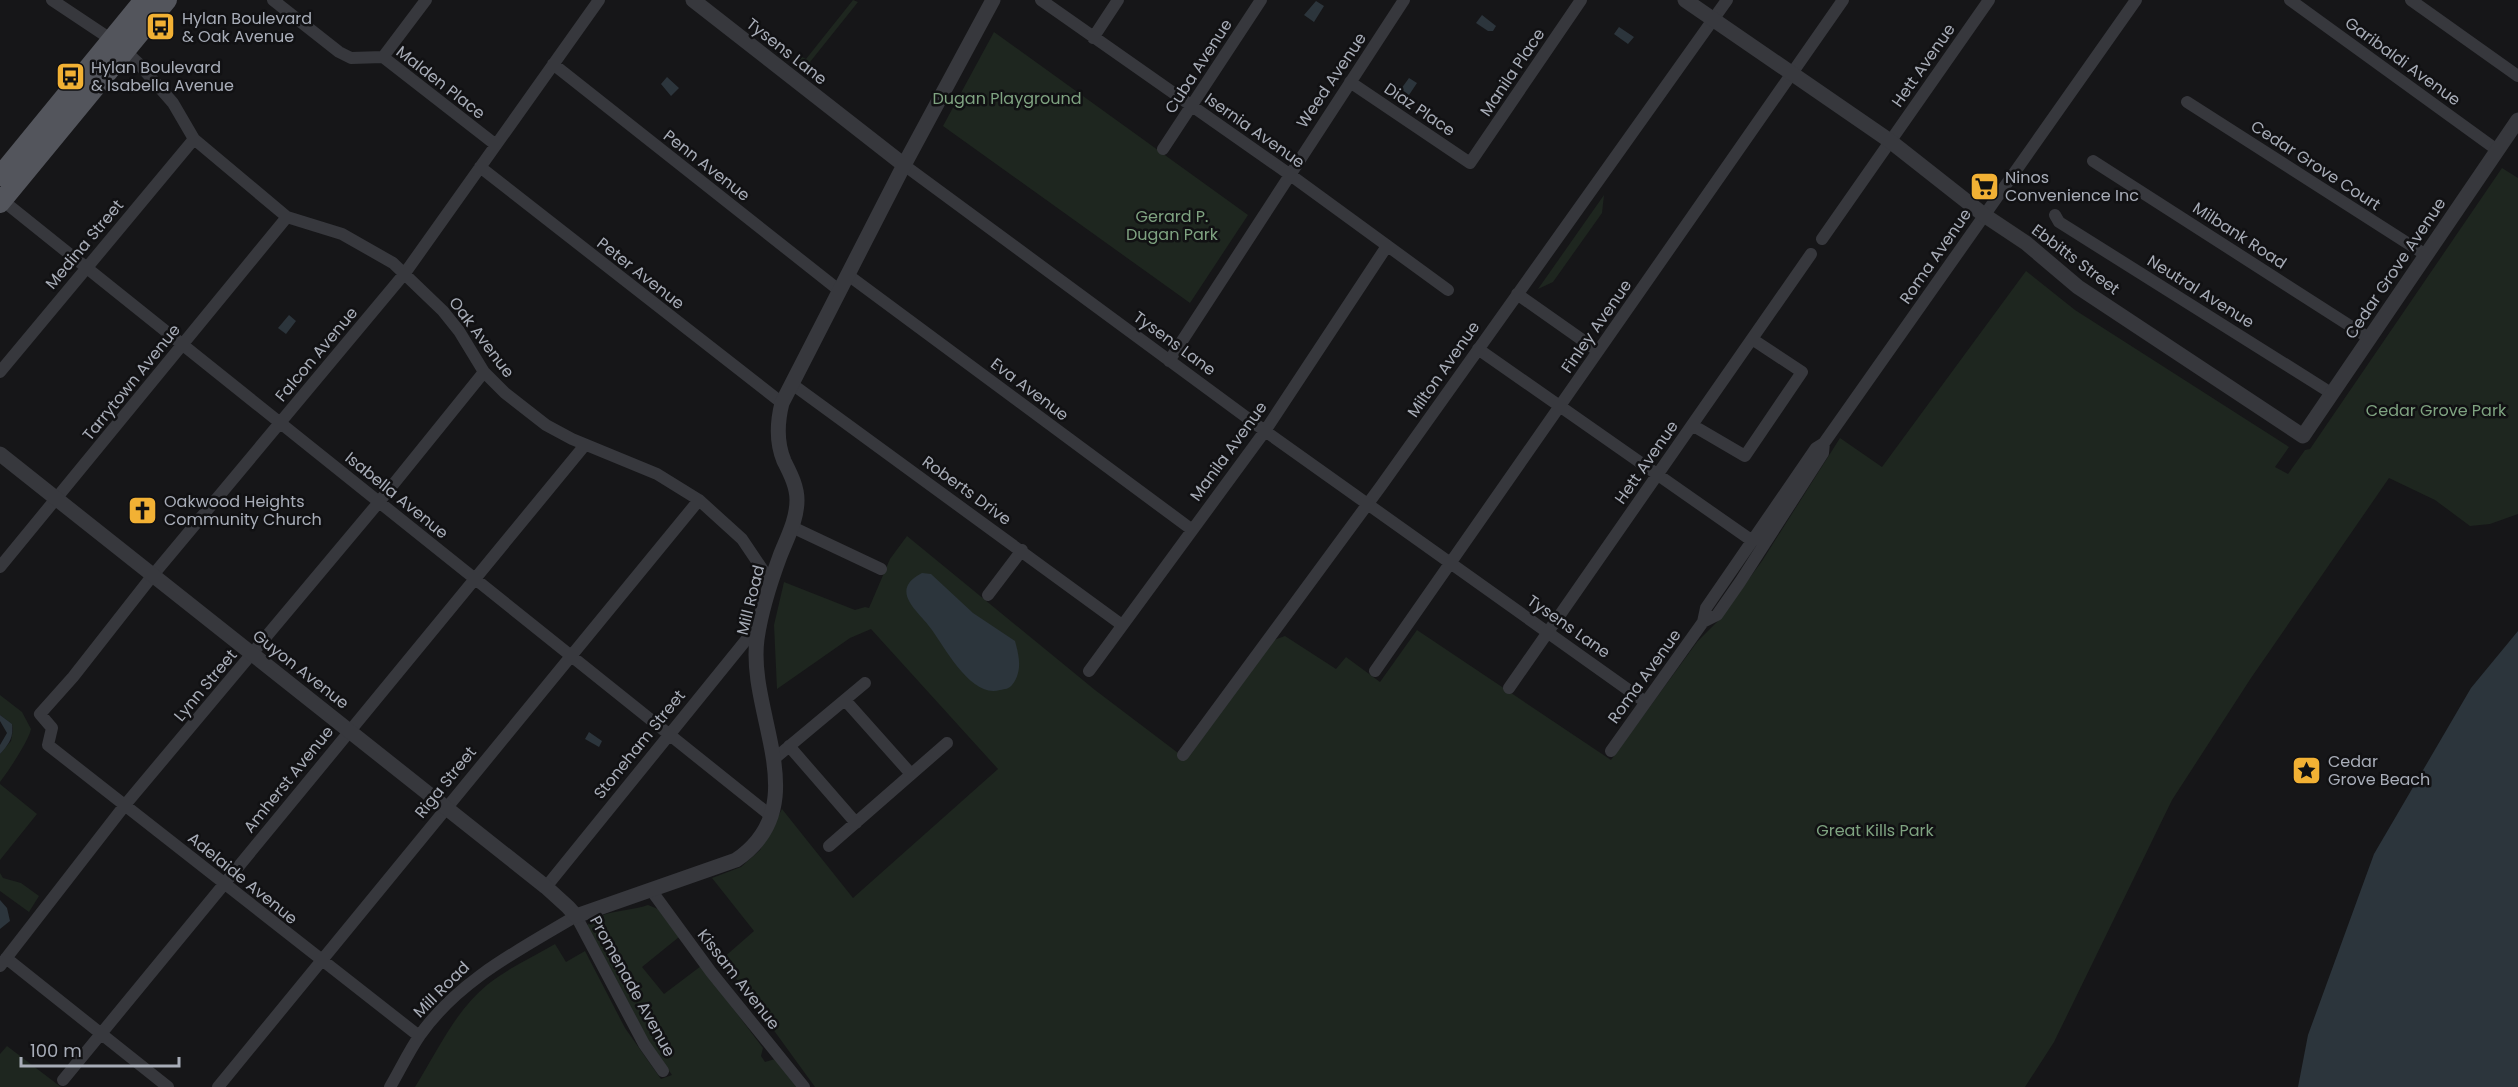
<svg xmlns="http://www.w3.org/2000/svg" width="2518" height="1087" font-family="Poppins,sans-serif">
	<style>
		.green { fill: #1e261f }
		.water { fill: #2c353c }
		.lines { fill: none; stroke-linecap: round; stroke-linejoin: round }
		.minor { stroke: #37383d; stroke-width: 12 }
		.tertiary { stroke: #37383d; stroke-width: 15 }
		.primary { stroke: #53555c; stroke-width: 20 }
		.labels { text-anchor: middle; stroke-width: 5; stroke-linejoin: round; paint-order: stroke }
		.poi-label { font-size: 16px; fill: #a8adb8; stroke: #111113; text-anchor: start }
		.street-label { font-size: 16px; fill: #a8adb8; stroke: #111113 }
		.park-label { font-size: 16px; fill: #7fa381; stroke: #111113 }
	</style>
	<rect width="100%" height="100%" fill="#161618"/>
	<!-- green -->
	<path class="green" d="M 853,0 L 858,2 L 810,62 L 815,67 L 815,73 L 795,58 L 800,56 L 806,59 Z
		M 994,32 L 1248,215 L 1190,303 L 943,126 Z
		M 2502,168 L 2518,178 L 2518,514 L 2490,524 L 2470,526 L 2435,500 L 2389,478 L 2251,678 L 2172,800 L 2054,1042 L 2025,1087 L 815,1087 L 722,959 L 754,931 L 712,878 L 741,867 L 760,850 L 782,809 L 853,898 L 998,769 L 871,629 L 850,638 L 777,689 L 774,625 L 784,582 L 855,610 L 865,607 L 869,608 L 890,559 L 907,536 L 1095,690 L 1186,759 L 1274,640 L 1285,636 L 1336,669 L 1346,657 L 1380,682 L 1417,630 L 1611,760 L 1697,642 L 1718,621 L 1762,561 L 1840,438 L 1882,467 L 2026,271 L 2075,310 L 2289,447 L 2275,467 L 2288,474 L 2305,450 L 2310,449 Z
		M 1604,195 L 1602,213 L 1553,282 L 1538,289 Z
		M 0,695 L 22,712 L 31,729 C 29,740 8,772 0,782 L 0,754 L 11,741 L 13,729 L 12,724 L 0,715 Z
		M 0,784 L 37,814 L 0,860 Z
		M 0,873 L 3,878 L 21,883 L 39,896 L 29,912 L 0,891 Z
		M 648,905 L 658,909 L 679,937 L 642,967 L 664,994 L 701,966 L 763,1048 L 761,1056 L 765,1062 L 775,1059 L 797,1087 L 415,1087 C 437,1052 455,1011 487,985 C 508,968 533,957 555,944 L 566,962 L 585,951 L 625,1028 L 661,1079 L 672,1075 L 648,1041 L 587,926 L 589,923 L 604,919 L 603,915 C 619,910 633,910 648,905 Z
		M 7,1046 L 61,1087 L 0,1087 L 0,1054 Z"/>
	<!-- water -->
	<path class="water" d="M 1316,1 L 1324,6 L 1314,22 L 1304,15 Z
		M 1482,15 L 1496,26 L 1493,31 L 1488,31 L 1476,23 Z
		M 1619,27 L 1634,37 L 1628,44 L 1614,34 Z
		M 667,77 L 679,88 L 671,96 L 661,84 Z
		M 1409,78 L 1417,83 L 1409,95 L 1401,89 Z
		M 289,315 L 296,321 L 286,334 L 278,328 Z
		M 922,573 L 931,574 L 973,613 L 1015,641 C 1019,656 1023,671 1012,685 C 1009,689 1005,689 1000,690 C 972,699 945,648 932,630 C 920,612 887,591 922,573 Z
		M 2518,631 L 2518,1087 L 2298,1087 L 2308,1035 L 2374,854 L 2471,688 Z
		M 0,715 L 12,724 C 14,738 8,745 0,754 L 0,745 L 7,733 L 0,721 Z
		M 589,732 L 602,741 L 599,747 L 585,739 Z
		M 0,900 L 7,908 L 10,921 L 0,929 Z"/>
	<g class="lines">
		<!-- minor -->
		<path class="minor" d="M 52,0 L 112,40
			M 273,0 L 339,52 L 351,58 L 383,57 L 496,145
			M 1041,0 L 1289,174 L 1448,290
			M 2290,0 L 2497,150
			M 2411,0 L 2518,76
			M 1093,38 L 1118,0
			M 125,51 L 138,63 L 173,103 L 194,139 L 287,217 L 342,234 L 393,263 L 443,311 L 459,331 L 484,372 L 505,393 L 546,425 L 572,439 L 657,474 L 699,500 L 742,539 L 771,582
			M 383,57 L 426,0
			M 553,64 L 840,291
			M 1350,82 L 1470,163 L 1581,0
			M 2187,102 L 2426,255
			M 1163,149 L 1261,0
			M 2093,161 L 2369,338
			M 904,165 L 1265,431 L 1644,701
			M 480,167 L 782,403
			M 2,200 L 771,816
			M 2055,215 L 2059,222 L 2331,393
			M 1822,239 L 1989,0
			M 848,275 L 1191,529
			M 1517,294 L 1598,351
			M 1478,349 L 1751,540
			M 1169,361 L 1404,0
			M 0,372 L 194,139
			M 792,384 L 1122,625
			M 1692,425 L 1745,456 L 1802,372 L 1752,339
			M 792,527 L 881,569
			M 0,567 L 287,217
			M 988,595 L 1022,550
			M 1703,622 L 1706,608 L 1816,448 L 1824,443 L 2136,0
			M 1089,671 L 1265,431 L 1387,246
			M 1375,671 L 1843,0
			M 1509,688 L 1811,254
			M 845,700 L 911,774
			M 789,746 L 856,823
			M 1611,751 L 1703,622 L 1717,615 L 1740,582 L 1823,453 L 1824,443
			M 1183,755 L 1381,486 L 1727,0
			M 774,759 L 865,683
			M 829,846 L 947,743
			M 546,887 L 759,624
			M 651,890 L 711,972 L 804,1087
			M 6,958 L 168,1087
			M 0,966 L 125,805 L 379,502 L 484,372
			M 419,1036 L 48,745 L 52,728 L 40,714 L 73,677 L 153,575 L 405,273 L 599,0
			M 63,1080 L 585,445
			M 218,1087 L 699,500
			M 390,1087 C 400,1070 409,1051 420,1035 C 459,980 519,950 576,916 L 644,1044 L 663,1071"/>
		<!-- tertiary -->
		<path class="tertiary" d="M 693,0 L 904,165
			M 1685,0 L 1890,141 L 1984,215 L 2026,243 L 2078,287 L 2303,436 L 2518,120
			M 0,454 L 546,887 L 568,907 L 576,916 L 736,860 C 817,805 747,714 757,639 C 761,611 770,583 780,556 C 787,538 797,520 797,500 C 797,486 790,473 784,461 C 776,442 777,423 782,403 L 904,165 L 993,0"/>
		<!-- primary -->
		<path class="primary" d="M 0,176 L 144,0
			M 0,203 L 167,0"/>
	</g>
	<!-- icons -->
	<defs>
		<symbol id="bus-square" viewBox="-11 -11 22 22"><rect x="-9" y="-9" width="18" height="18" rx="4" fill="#f2b134" stroke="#111113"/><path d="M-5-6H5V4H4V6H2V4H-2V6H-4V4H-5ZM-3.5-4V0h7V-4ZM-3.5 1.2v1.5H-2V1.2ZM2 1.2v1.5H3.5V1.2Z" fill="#111"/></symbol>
		<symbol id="supermarket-square" viewBox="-11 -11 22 22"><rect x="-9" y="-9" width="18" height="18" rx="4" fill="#f2b134" stroke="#111113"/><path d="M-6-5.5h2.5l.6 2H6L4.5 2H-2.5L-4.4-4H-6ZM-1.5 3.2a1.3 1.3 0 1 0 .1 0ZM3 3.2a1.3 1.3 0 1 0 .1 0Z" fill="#111"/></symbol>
		<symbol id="church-square" viewBox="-11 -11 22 22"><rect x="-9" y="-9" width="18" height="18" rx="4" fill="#f2b134" stroke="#111113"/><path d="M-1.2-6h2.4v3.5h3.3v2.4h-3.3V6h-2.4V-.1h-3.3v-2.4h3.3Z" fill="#111"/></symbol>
		<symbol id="sight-square" viewBox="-11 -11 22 22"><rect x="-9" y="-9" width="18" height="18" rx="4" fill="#f2b134" stroke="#111113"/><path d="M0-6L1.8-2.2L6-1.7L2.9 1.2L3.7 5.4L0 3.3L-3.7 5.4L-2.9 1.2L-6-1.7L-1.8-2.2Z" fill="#111"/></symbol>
	</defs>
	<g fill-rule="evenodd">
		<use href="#bus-square" x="144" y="10" width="33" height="33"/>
		<use href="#bus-square" x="54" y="60" width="33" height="33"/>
		<use href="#supermarket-square" x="1968" y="170" width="33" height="33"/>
		<use href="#church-square" x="126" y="494" width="33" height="33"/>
		<use href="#sight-square" x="2290" y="754" width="33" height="33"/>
	</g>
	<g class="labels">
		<!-- poi labels -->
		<g class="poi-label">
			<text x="182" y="24">Hylan Boulevard<tspan x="182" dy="18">&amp; Oak Avenue</tspan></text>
			<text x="91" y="73">Hylan Boulevard<tspan x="91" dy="18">&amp; Isabella Avenue</tspan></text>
			<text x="2005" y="183">Ninos<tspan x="2005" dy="18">Convenience Inc</tspan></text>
			<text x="164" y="507">Oakwood Heights<tspan x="164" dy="18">Community Church</tspan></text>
			<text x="2328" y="767">Cedar<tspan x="2328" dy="18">Grove Beach</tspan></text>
		</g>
		<!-- street labels -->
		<g class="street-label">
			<text transform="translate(787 51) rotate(38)" y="6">Tysens Lane</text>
			<text transform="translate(2403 61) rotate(36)" y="6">Garibaldi Avenue</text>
			<text transform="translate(1923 65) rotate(-55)" y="6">Hett Avenue</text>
			<text transform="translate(1198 66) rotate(-57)" y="6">Cuba Avenue</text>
			<text transform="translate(1512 72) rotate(-56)" y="6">Manila Place</text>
			<text transform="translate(1331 80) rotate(-56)" y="6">Weed Avenue</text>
			<text transform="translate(441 82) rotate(38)" y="6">Malden Place</text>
			<text transform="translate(1420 109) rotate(34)" y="6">Diaz Place</text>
			<text transform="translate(1255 130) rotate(35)" y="6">Isernia Avenue</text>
			<text transform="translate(707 165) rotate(38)" y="6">Penn Avenue</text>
			<text transform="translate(2316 165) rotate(33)" y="6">Cedar Grove Court</text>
			<text transform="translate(2240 235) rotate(33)" y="6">Milbank Road</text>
			<text transform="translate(84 244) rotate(-50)" y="6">Medina Street</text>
			<text transform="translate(1935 256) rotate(-55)" y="6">Roma Avenue</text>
			<text transform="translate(2076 259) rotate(37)" y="6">Ebbitts Street</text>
			<text transform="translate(2395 268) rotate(-56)" y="6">Cedar Grove Avenue</text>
			<text transform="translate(641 273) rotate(38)" y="6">Peter Avenue</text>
			<text transform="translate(2201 291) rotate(32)" y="6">Neutral Avenue</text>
			<text transform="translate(1596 326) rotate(-55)" y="6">Finley Avenue</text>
			<text transform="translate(482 337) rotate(53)" y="6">Oak Avenue</text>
			<text transform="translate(1175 343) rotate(36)" y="6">Tysens Lane</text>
			<text transform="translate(316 354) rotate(-50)" y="6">Falcon Avenue</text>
			<text transform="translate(1443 369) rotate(-55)" y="6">Milton Avenue</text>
			<text transform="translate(131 382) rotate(-51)" y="6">Tarrytown Avenue</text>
			<text transform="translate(1030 389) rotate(37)" y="6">Eva Avenue</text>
			<text transform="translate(1228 451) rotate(-54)" y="6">Manila Avenue</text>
			<text transform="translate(1646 462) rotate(-55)" y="6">Hett Avenue</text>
			<text transform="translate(967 490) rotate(36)" y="6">Roberts Drive</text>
			<text transform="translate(397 495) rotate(39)" y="6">Isabella Avenue</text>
			<text transform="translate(750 600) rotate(-76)" y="6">Mill Road</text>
			<text transform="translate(1569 626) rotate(35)" y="6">Tysens Lane</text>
			<text transform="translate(301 669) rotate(38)" y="6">Guyon Avenue</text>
			<text transform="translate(1644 676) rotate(-54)" y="6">Roma Avenue</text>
			<text transform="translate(205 685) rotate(-50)" y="6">Lynn Street</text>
			<text transform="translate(639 744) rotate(-51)" y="6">Stoneham Street</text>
			<text transform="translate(288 779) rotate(-51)" y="6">Amherst Avenue</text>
			<text transform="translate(445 782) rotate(-51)" y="6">Riga Street</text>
			<text transform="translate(243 878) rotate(39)" y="6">Adelaide Avenue</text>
			<text transform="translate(739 979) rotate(52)" y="6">Kissam Avenue</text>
			<text transform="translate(633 986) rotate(61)" y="6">Promenade Avenue</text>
			<text transform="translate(441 989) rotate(-45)" y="6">Mill Road</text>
		</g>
		<!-- park labels -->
		<g class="park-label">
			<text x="1007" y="104">Dugan Playground</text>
			<text x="1172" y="222">Gerard P.<tspan x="1172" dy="18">Dugan Park</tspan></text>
			<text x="2436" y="416">Cedar Grove Park</text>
			<text x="1875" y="836">Great Kills Park</text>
		</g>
	</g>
	<!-- scale -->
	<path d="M21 1057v9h158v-9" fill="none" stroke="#a8adb8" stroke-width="3"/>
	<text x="30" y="1057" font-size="18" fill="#a8adb8" stroke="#111113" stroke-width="4.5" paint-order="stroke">100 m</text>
</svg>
